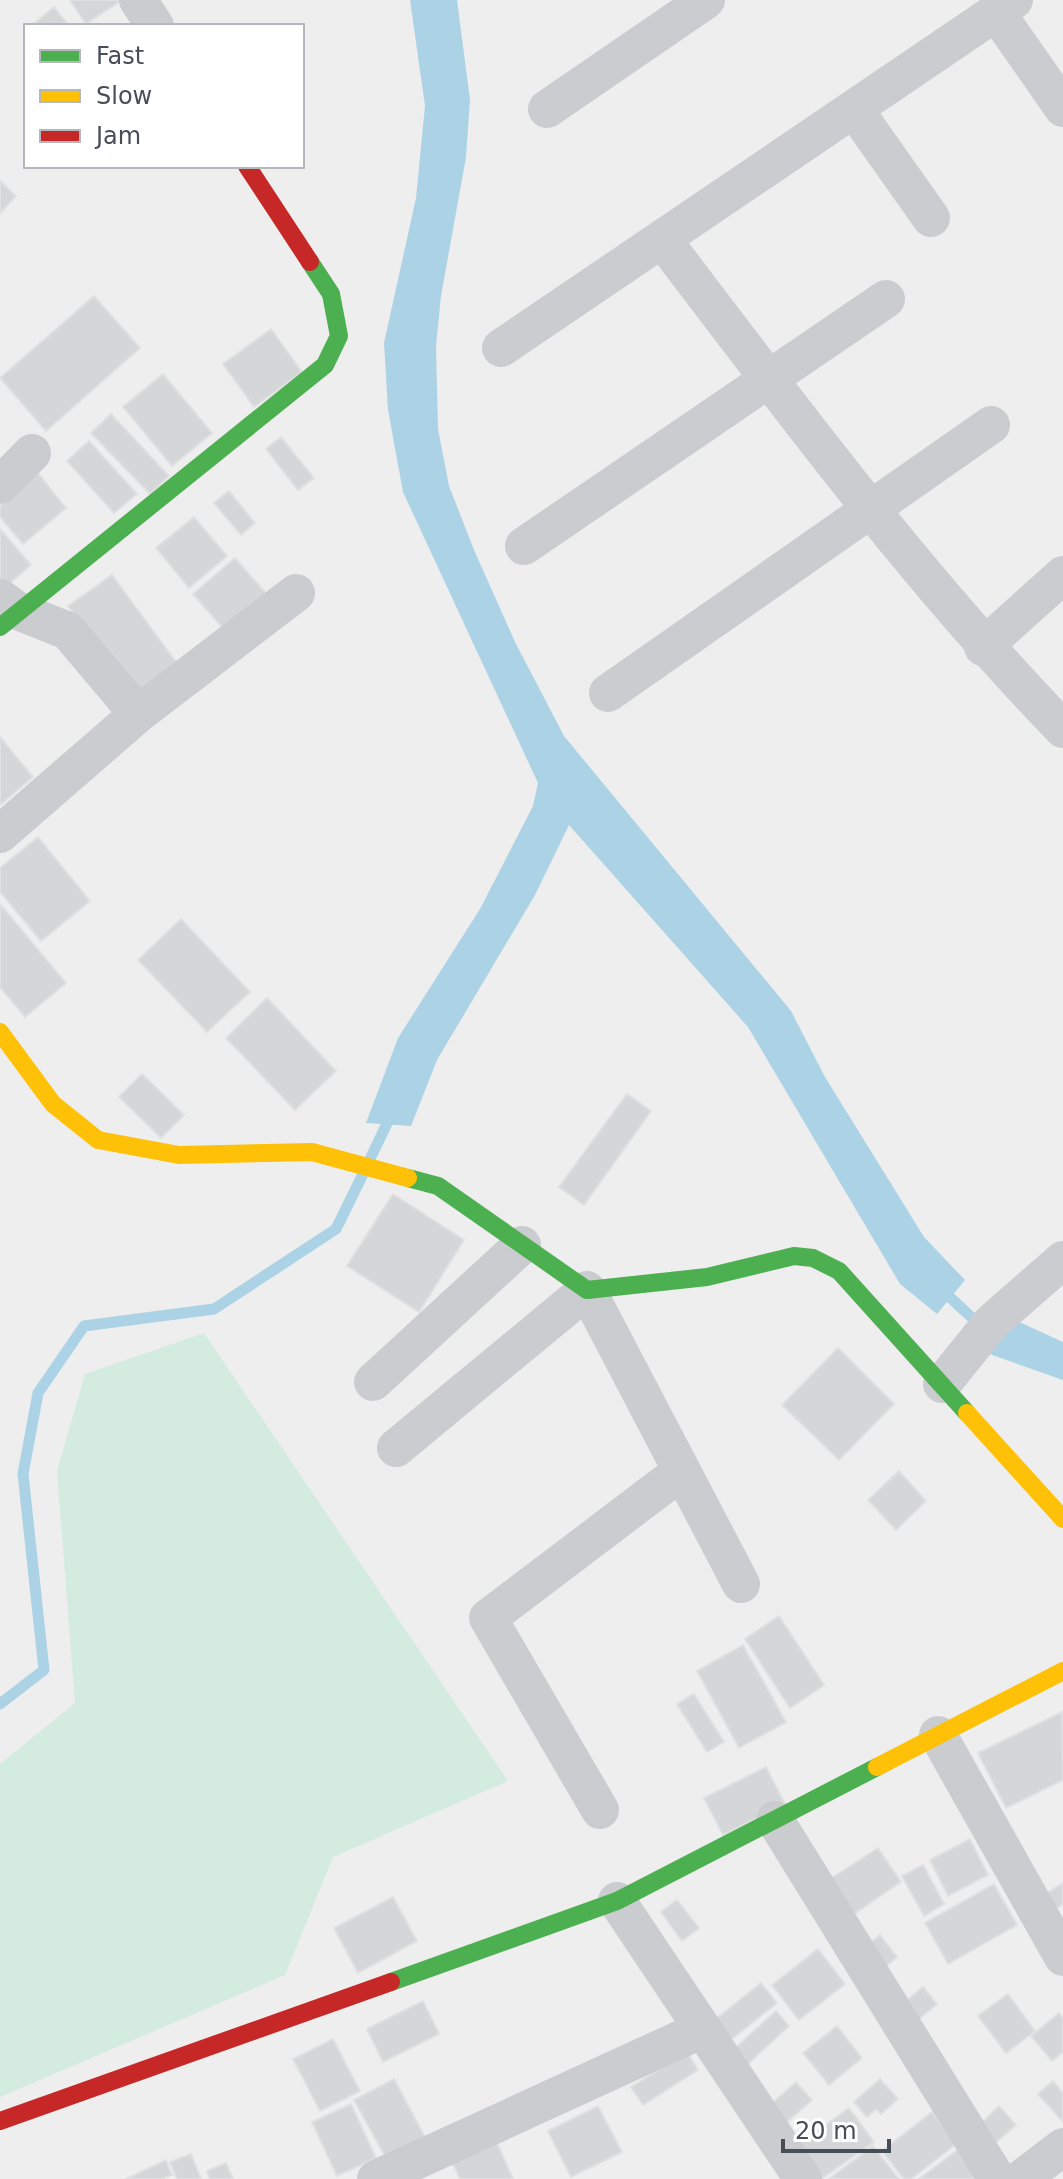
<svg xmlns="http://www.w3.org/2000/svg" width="1063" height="2179" font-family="'DejaVu Sans',sans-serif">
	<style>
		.green { fill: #d4ebe0 }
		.water { fill: #acd2e6 }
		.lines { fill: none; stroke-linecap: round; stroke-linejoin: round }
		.stream { stroke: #acd2e6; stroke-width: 11 }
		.building { fill: #d5d6d8; stroke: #dfe0e1; stroke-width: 2 }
		.street { stroke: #cacccf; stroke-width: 38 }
		.fast { stroke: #4caf50; stroke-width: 18 }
		.slow { stroke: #ffc107; stroke-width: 18 }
		.jam { stroke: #c62828; stroke-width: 18 }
	</style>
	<rect width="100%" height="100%" fill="#eee"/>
	<!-- green -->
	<path class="green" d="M 204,1333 L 508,1781 L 333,1857 L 285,1975 L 0,2097 L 0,1764 L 75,1703 L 57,1471 L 85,1374 Z"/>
	<!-- water -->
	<path class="water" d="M 410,0 L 457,0 L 470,100 L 466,157 L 441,296 L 436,346 L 438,429 L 449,486 L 474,550 L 515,642 L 564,736 L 791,1011 L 825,1077 L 924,1237 L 965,1280 L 937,1314 L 900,1284 L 748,1027 L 569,825 L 535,895 L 437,1060 L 411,1126 L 366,1123 L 398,1038 L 480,909 L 533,806 L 538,783 L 403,492 L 388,410 L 384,343 L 416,198 L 425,106 Z
		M 1006,1316 L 1063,1342 L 1063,1380 L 981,1351 Z"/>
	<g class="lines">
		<!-- stream -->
		<path class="stream" d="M 370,1159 L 392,1113
			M 942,1290 L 982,1327
			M 0,1704 L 44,1670 L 23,1474 L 38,1393 L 84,1326 L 214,1309 L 336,1229 L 363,1174"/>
	</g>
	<!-- building -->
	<path class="building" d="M 70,0 L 122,0 L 86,24 Z
		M 54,7 L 69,26 L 31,26 Z
		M 0,181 L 16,196 L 0,213 Z
		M 94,296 L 140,348 L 46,431 L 0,378 Z
		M 271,329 L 302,372 L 254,407 L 223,364 Z
		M 163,374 L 212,433 L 172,466 L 123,407 Z
		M 111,414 L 169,476 L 150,494 L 91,433 Z
		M 281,437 L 314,478 L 298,490 L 266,449 Z
		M 89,441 L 137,494 L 114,513 L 67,461 Z
		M 38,473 L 66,508 L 23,544 L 0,517 L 0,505 Z
		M 229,491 L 255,523 L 241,535 L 214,503 Z
		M 194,517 L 227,556 L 189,588 L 156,548 Z
		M 0,529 L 31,565 L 3,589 L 0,586 Z
		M 235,558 L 271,599 L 229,635 L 193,594 Z
		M 112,575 L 179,666 L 135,698 L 68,606 Z
		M 0,737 L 33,777 L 0,805 Z
		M 38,837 L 90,901 L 41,941 L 0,892 L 0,868 Z
		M 0,904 L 66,983 L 25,1017 L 0,987 Z
		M 181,919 L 250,992 L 207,1032 L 138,960 Z
		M 267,998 L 336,1071 L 295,1110 L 226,1038 Z
		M 142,1074 L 184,1115 L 161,1138 L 119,1097 Z
		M 627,1094 L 651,1111 L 584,1205 L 559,1187 Z
		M 393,1194 L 464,1240 L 419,1312 L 347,1266 Z
		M 838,1348 L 894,1404 L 839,1460 L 782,1405 Z
		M 899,1471 L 926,1501 L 896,1530 L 868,1500 Z
		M 779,1616 L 824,1685 L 790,1708 L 745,1639 Z
		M 743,1645 L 786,1722 L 739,1748 L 697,1671 Z
		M 694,1694 L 724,1742 L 707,1752 L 677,1704 Z
		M 1062,1712 L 1063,1780 L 1006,1808 L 978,1753 Z
		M 766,1767 L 785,1804 L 723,1835 L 704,1798 Z
		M 970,1839 L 988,1875 L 948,1896 L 930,1860 Z
		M 878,1848 L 901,1882 L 848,1918 L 824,1883 Z
		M 923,1865 L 944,1904 L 924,1916 L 902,1876 Z
		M 1063,1883 L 1063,1904 L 1050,1912 L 1041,1897 Z
		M 994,1884 L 1017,1925 L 948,1964 L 925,1923 Z
		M 393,1897 L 417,1941 L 358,1973 L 334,1928 Z
		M 677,1900 L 699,1928 L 682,1941 L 661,1912 Z
		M 880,1935 L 897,1957 L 879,1972 L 862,1950 Z
		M 818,1949 L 845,1984 L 799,2020 L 772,1985 Z
		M 761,1983 L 777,2003 L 727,2043 L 711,2023 Z
		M 923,1987 L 937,2004 L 913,2024 L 899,2007 Z
		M 1008,1994 L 1035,2031 L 1006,2053 L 978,2016 Z
		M 423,2001 L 439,2034 L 383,2062 L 367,2029 Z
		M 776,2011 L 789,2026 L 747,2065 L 733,2050 Z
		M 1059,2013 L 1063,2018 L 1063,2052 L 1052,2061 L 1031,2036 Z
		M 837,2026 L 862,2058 L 829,2085 L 803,2053 Z
		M 333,2039 L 360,2091 L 320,2111 L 293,2059 Z
		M 687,2052 L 698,2070 L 643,2105 L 631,2087 Z
		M 394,2079 L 425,2137 L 386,2158 L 354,2100 Z
		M 880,2079 L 898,2099 L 881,2114 L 876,2109 L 867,2117 L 854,2102 Z
		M 1053,2081 L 1063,2093 L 1063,2122 L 1038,2094 Z
		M 796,2082 L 812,2100 L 786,2123 L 770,2105 Z
		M 351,2104 L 376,2158 L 337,2176 L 312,2122 Z
		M 598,2106 L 622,2152 L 571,2177 L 548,2131 Z
		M 999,2106 L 1016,2125 L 993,2145 L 977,2127 Z
		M 849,2108 L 874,2142 L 821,2179 L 797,2146 Z
		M 932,2112 L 956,2144 L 911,2179 L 904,2179 L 882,2151 Z
		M 497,2143 L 513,2179 L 460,2179 L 452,2162 Z
		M 873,2146 L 899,2179 L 829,2179 Z
		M 960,2148 L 977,2179 L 919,2179 Z
		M 191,2154 L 201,2179 L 177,2179 L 170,2162 Z
		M 166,2160 L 172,2175 L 161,2179 L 126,2179 Z
		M 226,2163 L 233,2179 L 210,2179 L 207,2171 Z"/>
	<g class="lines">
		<!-- street -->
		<path class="street" d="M 138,0 L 155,26
			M 996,12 L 1063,108
			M 547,109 L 706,0
			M 854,109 L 931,218
			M 662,239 C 790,407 916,577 1063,729
			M 501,348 L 1014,0
			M 0,485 L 32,453
			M 524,546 L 886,299
			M 0,598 L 18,611 L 68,631 L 138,714
			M 983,647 L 1063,575
			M 608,693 L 991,425
			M 0,834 L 138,714 L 296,593
			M 373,1382 L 522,1245
			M 942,1384 L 992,1322 L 1063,1260
			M 396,1448 L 587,1290 L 741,1584
			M 938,1735 L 1063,1957
			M 600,1810 L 488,1618 L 682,1471
			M 775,1820 L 997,2179
			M 617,1901 L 803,2179
			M 376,2179 L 703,2029
			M 1021,2179 L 1063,2147"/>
		<!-- fast -->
		<path class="fast" d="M 0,627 L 325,365 L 339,336 L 331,294 L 310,262
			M 408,1178 L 438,1186 L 587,1290 L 707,1277 L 794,1256 L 813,1258 L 839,1271 L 967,1413
			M 391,1982 L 617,1901 L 877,1767"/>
		<!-- slow -->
		<path class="slow" d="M 0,1032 L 53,1104 L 98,1140 L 179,1155 L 312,1152 L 408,1178
			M 967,1413 L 1063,1519
			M 877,1767 L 1063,1671"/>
		<!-- jam -->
		<path class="jam" d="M 247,166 L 310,262
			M 0,2121 L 391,1982"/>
	</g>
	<!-- legend -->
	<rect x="24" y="24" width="280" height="144" fill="#ffffff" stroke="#b5b8bc" stroke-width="2"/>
	<rect x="40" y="50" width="40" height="12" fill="#4caf50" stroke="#b5b8bc" stroke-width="2"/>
	<text x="96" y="64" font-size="24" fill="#474e58">Fast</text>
	<rect x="40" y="90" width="40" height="12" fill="#ffc107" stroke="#b5b8bc" stroke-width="2"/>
	<text x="96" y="104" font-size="24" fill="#474e58">Slow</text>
	<rect x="40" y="130" width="40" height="12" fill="#c62828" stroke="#b5b8bc" stroke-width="2"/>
	<text x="96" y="144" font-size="24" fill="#474e58">Jam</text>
	<!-- scale -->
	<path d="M783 2139v12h106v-12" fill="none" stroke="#474e58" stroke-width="4"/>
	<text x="795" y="2139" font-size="24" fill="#474e58" stroke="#ffffff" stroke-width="6" paint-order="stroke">20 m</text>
</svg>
